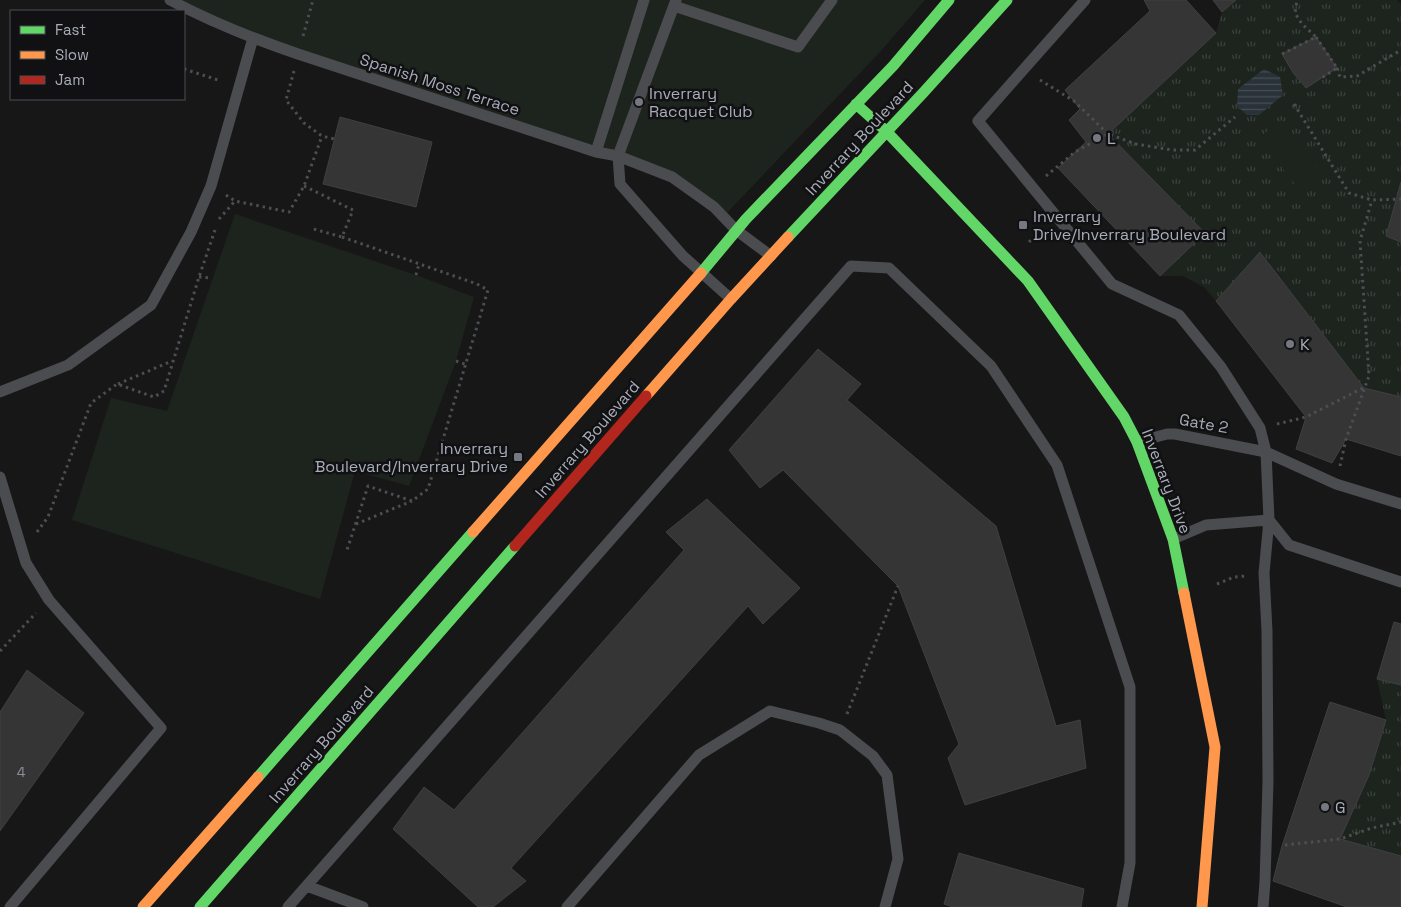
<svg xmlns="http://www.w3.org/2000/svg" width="1401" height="907" font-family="'Space Grotesk',sans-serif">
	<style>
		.grass { fill: url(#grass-tufts) }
		.green { fill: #1d241e }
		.water { fill: url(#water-rules) }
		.building { fill: #353536; stroke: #3f4043 }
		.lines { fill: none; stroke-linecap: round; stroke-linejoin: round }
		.path { stroke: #4d4e52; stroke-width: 3; stroke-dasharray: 2.5 4; stroke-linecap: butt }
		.lane { stroke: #4b4c50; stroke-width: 11 }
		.fast { stroke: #63d668; stroke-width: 11 }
		.slow { stroke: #ff974d; stroke-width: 11 }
		.jam { stroke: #b3261e; stroke-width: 11 }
		.poi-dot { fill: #757880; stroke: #111113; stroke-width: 2 }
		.labels { text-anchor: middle; stroke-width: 5; stroke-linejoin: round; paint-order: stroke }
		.number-label { font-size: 14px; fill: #8b8f98 }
		.street-label { font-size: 16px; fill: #a8adb8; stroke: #111113 }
		.poi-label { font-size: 16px; fill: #a8adb8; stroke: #111113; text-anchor: start }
	</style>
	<defs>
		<pattern id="grass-tufts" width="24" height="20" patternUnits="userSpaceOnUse" patternTransform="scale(1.25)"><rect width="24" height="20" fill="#1d241e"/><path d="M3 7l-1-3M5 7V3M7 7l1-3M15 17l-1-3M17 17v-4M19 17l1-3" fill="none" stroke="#3b413d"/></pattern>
		<pattern id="water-rules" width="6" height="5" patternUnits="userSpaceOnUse" patternTransform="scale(1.25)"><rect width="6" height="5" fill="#2a3239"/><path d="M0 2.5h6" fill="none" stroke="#464d54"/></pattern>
	</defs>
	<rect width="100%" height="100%" fill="#171717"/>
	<!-- grass -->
	<path class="grass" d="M 1236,0 L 1397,0 L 1401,4 L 1401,182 L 1386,236 L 1401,242 L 1401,397 L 1364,388 L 1261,252 L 1216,301 L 1204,287 L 1183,276 L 1160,276 L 1205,233 L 1108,134 L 1216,33 L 1222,12 Z
		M 1377,679 L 1401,685 L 1401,856 L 1340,839 L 1369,775 L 1386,720 Z"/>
	<!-- green -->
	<path class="green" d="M 170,0 L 925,0 L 880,52 L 723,217 L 672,177 L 253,38 Z
		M 1281,120 L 1319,174 L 1301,192 L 1259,138 Z
		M 235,214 L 416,275 L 474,297 L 456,361 L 409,486 L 355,471 L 320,599 L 72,520 L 111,398 L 167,411 Z"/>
	<!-- water -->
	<path class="water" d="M 1264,69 L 1280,77 L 1283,95 L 1259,115 L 1247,115 L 1237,106 L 1238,89 Z"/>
	<!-- building -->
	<path class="building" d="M 1144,0 L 1186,0 L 1216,33 L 1108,134 L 1205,233 L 1160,276 L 1058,168 L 1086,142 L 1069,120 L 1080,109 L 1065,90 L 1150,11 Z
		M 1213,0 L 1236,0 L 1222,12 Z
		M 1316,37 L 1337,68 L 1306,88 L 1294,74 L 1282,54 Z
		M 340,117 L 432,142 L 416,207 L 323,184 Z
		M 1401,182 L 1401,242 L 1386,236 Z
		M 1260,252 L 1364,388 L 1401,397 L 1401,456 L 1346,439 L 1332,463 L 1296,449 L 1306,417 L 1216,301 Z
		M 818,349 L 861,384 L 847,400 L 996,526 L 1056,726 L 1080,720 L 1086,768 L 965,805 L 948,758 L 959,744 L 898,586 L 783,470 L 760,488 L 729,450 Z
		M 707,499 L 800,588 L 763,624 L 748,606 L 511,868 L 526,881 L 493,907 L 478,907 L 393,829 L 424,787 L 454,810 L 684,550 L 666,532 Z
		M 1394,622 L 1401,624 L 1401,685 L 1377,679 Z
		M 27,670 L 84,713 L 0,831 L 0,712 Z
		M 1330,702 L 1386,720 L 1369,775 L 1340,839 L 1401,856 L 1401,907 L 1347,907 L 1273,881 L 1282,846 Z
		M 959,853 L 1084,889 L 1081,907 L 953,907 L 944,904 Z"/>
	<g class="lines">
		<!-- path -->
		<path class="path" d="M 303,36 L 313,0
			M 1316,37 L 1337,68 L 1320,79
			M 1282,54 L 1316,37 L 1302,24 L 1295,13 L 1297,0
			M 1337,68 L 1340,77 L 1357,76 L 1401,50
			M 184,69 L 221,81
			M 294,71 L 286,100 L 304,123 L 322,136 L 334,139
			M 1040,80 L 1074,101 L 1108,134
			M 1294,104 L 1349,193 L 1372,200 L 1401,199
			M 1046,176 L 1075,152 L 1108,134 L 1136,144 L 1172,150 L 1195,150 L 1235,117
			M 304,186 L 353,210 L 342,237 L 310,228
			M 226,195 L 235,201 L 289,212 L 304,186 L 322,136
			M 219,219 L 235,201
			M 342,237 L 477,284 L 488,290 L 428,489 L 412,501 L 368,486 L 346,553
			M 1029,242 L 1039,232
			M 416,275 L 419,264
			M 199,277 L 212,278
			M 456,361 L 465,364
			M 118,384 L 172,361
			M 1277,424 L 1306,417 L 1363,388
			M 1340,466 L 1346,439 L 1369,376 L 1360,241 L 1372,200
			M 356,524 L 412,501
			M 37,532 L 48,517 L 91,403 L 117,384 L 154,397 L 164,391 L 199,277 L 216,227
			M 1217,584 L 1234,577 L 1246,576
			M 0,651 L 36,613
			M 847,714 L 898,586
			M 1285,845 L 1340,839 L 1372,828 L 1401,822"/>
		<!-- lane -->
		<path class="lane" d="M 170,0 C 211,22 254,39 298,54 L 596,152 L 618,156 L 672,177 L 714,207 L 736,230 L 771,256
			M 676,0 L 618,156 L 620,184 L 683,256 L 731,299
			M 1085,0 L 978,121 L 1112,284 L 1179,315 L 1221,367 L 1260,428 L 1266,452 L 1269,520 L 1264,573 L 1267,631 L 1268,782 L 1265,882 L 1263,907
			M 674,6 L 798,47 L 832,0
			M 596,152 L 644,0
			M 0,392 L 68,365 L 151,305 L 191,232 L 211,186 L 253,38
			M 1137,442 L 1167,434 L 1175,434 L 1266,452 L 1336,484 L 1401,504
			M 0,477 L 26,563 L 49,600 L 161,728 L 10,907
			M 1173,539 L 1206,525 L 1269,520 L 1289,545 L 1401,582
			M 307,886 L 363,907
			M 288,907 L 851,266 L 889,268 L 991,366 L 1057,465 L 1130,687 L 1130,863 L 1122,907
			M 567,907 L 699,755 L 770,711 L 819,723 L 840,730 L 873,756 L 887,775 L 898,859 L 885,907"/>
		<!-- fast -->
		<path class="fast" d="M 856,104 L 886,131 L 1028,281 L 1124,417 L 1137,442 L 1173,539 L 1184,593
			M 788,237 L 923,93 L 1007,0
			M 701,273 L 746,219 L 893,66 L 949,0
			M 258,777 L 473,532
			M 200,907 L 515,546"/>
		<!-- slow -->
		<path class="slow" d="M 646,396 L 731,299 L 788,237
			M 473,532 L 701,273
			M 1184,593 L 1215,747 L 1202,907
			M 143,907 L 258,777"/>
		<!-- jam -->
		<path class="jam" d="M 515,546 L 646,396"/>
	</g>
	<!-- markers -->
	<g class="poi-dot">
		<circle cx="639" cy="102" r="5"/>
		<circle cx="1097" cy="138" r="5"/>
		<rect x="1018" y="220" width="10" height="10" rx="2.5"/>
		<circle cx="1290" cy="344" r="5"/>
		<rect x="513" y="452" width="10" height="10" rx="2.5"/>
		<circle cx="1325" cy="807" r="5"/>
	</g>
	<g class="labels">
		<!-- number labels -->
		<g class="number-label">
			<text x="21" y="777">4</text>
		</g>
		<!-- street labels -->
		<g class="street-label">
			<text transform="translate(440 84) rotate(18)" y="6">Spanish Moss Terrace</text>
			<text transform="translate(859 138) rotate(-47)" y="6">Inverrary Boulevard</text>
			<text transform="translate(1204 423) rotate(10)" y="6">Gate 2</text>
			<text transform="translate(587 439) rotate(-49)" y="6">Inverrary Boulevard</text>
			<text transform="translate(1167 481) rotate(69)" y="6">Inverrary Drive</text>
			<text transform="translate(321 744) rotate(-49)" y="6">Inverrary Boulevard</text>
		</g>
		<!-- poi labels -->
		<g class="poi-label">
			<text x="649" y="99">Inverrary<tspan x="649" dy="18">Racquet Club</tspan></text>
			<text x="1107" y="144">L</text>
			<text x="1033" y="222">Inverrary<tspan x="1033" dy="18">Drive/Inverrary Boulevard</tspan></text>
			<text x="1300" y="350">K</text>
			<text x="508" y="454" text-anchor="end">Inverrary<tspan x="508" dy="18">Boulevard/Inverrary Drive</tspan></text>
			<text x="1335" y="813">G</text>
		</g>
	</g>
	<!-- legend -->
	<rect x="10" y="10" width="175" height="90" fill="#111113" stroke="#4d4f55"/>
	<rect x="20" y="26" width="25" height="8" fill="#63d668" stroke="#4d4f55"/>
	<text x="55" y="35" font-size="15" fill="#a8adb8">Fast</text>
	<rect x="20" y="51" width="25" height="8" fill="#ff974d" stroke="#4d4f55"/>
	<text x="55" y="60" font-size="15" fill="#a8adb8">Slow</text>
	<rect x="20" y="76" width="25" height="8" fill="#b3261e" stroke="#4d4f55"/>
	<text x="55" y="85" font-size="15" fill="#a8adb8">Jam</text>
</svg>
